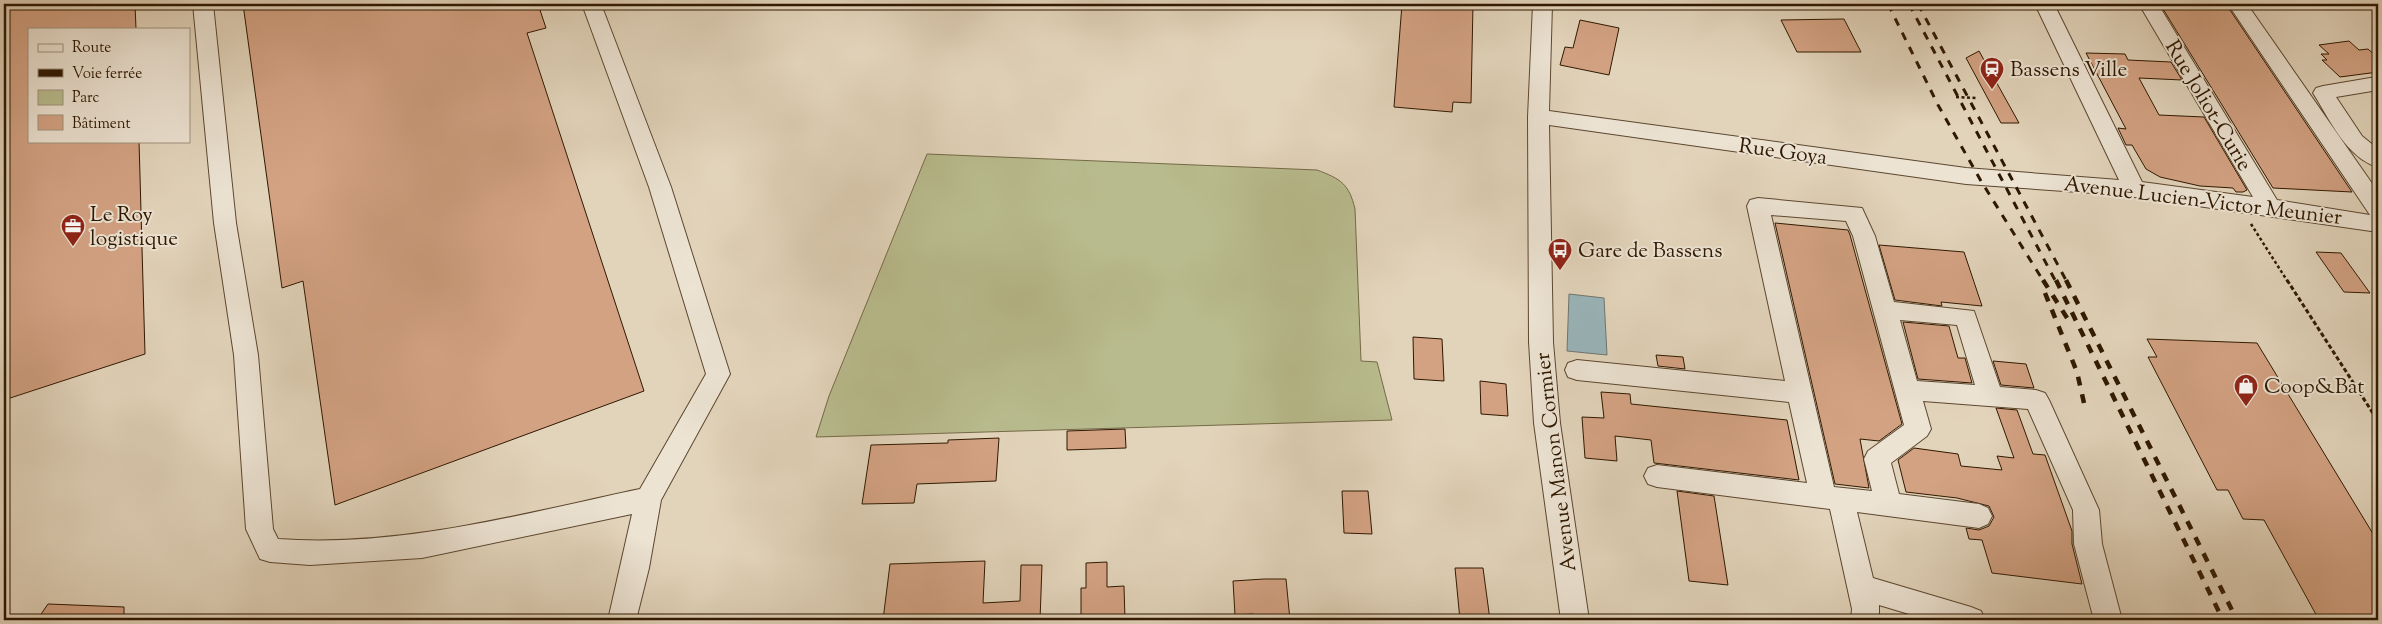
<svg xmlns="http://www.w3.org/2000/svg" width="2382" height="624" font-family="'Sorts Mill Goudy',serif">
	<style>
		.green { fill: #b8bb8d; stroke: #746a46 }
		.water { fill: #99b5bb; stroke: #6f7670 }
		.building { fill: #d3a283; stroke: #2f1800 }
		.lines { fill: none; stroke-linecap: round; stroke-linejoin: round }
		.minor-casing { stroke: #5c472f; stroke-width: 2 }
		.path-far1 { stroke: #2f1800; stroke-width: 2.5; stroke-dasharray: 3 2.5; stroke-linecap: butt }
		.path { stroke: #2f1800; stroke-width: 3; stroke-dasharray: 4.5 2.5; stroke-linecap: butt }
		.minor { fill: #ece3d3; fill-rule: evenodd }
		.rail-far1 { stroke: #2f1800; stroke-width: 3; stroke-dasharray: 8 8; stroke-linecap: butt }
		.rail { stroke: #2f1800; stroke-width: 4.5; stroke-dasharray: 9 9; stroke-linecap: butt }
		.labels { text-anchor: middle; stroke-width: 4; stroke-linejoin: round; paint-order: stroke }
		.poi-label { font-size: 21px; fill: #2f1800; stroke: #ece3d3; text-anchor: start }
		.street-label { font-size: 21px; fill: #2f1800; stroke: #ece3d3 }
	</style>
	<rect width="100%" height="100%" fill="#e2d4bb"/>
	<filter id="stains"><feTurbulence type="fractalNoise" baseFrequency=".004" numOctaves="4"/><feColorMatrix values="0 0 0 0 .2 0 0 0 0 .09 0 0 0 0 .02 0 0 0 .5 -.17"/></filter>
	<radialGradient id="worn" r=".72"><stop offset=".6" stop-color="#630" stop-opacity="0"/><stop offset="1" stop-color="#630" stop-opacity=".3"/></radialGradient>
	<!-- green -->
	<path class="green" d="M 927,154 L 1317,170 C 1341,179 1349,184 1355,209 L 1361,361 L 1377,362 L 1392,420 L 816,437 L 829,396 Z"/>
	<!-- water -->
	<path class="water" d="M 1569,294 L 1604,298 L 1607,355 L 1567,351 Z"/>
	<!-- building -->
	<path class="building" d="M 30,4 L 135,4 L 136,29 L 29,29 L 29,141 L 139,141 L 145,354 L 4,400 L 4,10 Z
		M 243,4 L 538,4 L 546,28 L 527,33 L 644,391 L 335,505 L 303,281 L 282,288 Z
		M 1402,4 L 1473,4 L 1471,103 L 1453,102 L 1452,112 L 1394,107 Z
		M 2160,4 L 2226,4 L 2352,192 L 2273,188 Z
		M 1844,19 L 1861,52 L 1797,52 L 1781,20 Z
		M 1580,20 L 1619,28 L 1609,75 L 1560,65 L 1565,47 L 1573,48 Z
		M 2349,41 L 2359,50 L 2368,49 L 2378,58 L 2378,72 L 2340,77 L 2322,60 L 2327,60 L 2321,54 L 2329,54 L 2319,45 Z
		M 1979,51 L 2019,123 L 2001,123 L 1966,58 Z
		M 2086,53 L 2125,54 L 2128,60 L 2171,62 L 2182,80 L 2139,78 L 2159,115 L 2204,117 L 2247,190 L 2243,192 L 2236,192 L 2233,188 L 2200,186 L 2160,177 L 2146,169 L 2132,145 L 2126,145 L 2118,128 L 2126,129 Z
		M 1775,223 L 1848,230 L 1850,235 L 1902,424 L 1879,441 L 1860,439 L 1869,488 L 1835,484 Z
		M 1879,245 L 1964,252 L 1982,306 L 1941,302 L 1942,306 L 1895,300 Z
		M 2316,252 L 2341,253 L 2370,293 L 2344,292 Z
		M 1903,322 L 1949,326 L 1958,358 L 1965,358 L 1972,383 L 1918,379 Z
		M 1413,337 L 1442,339 L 1444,381 L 1414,379 Z
		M 2147,339 L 2257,343 L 2378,542 L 2378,620 L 2319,620 L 2264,520 L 2243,519 L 2228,490 L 2217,490 L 2148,357 L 2157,357 Z
		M 1656,355 L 1683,357 L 1685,369 L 1658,366 Z
		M 1993,361 L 2026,364 L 2034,388 L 2001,385 Z
		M 1480,381 L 1506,384 L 1508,416 L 1481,414 Z
		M 1601,392 L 1630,394 L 1631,404 L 1787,420 L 1799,480 L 1654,463 L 1651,440 L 1615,436 L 1617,461 L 1585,458 L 1582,417 L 1604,418 Z
		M 1996,408 L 2017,410 L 2033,454 L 2045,455 L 2072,531 L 2072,544 L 2082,584 L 1992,573 L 1982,540 L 1969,539 L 1966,528 L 1979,530 L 1989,526 L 1994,517 L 1989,506 L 1957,498 L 1906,492 L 1898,460 L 1914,448 L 1958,454 L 1961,466 L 2002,470 L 1997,456 L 2014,458 Z
		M 1125,429 L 1126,448 L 1067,450 L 1067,431 Z
		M 999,438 L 996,481 L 917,484 L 914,503 L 862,504 L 871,445 L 948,443 L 948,440 Z
		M 1342,491 L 1368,491 L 1372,534 L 1344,533 Z
		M 1677,491 L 1714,496 L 1728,585 L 1689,581 Z
		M 985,561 L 983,603 L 1020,601 L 1021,565 L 1042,565 L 1040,620 L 883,620 L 890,564 Z
		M 1107,562 L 1107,587 L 1124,586 L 1125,620 L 1081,620 L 1081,588 L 1086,588 L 1086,563 Z
		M 1455,568 L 1483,568 L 1490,620 L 1460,620 Z
		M 1264,579 L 1286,579 L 1290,620 L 1253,620 L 1253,614 L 1235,615 L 1233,581 Z
		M 48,604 L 124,607 L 124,620 L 37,620 Z"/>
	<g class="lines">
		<defs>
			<path id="minor" d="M 193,4 L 213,4 L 236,223 L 258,355 L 273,529 L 278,539 C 400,548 521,514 640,489 L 706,374 L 649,187 L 582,4 L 601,4 L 671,187 L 730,374 L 661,500 L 649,568 L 636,620 L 608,620 L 632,514 L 422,558 L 310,565 L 270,562 L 260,559 L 246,529 L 234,355 L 214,223 Z
				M 1533,4 L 1552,4 L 1549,111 L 1966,168 L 2119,180 L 2035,4 L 2054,4 L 2142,182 L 2253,197 L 2139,4 L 2158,4 L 2277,200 L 2370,215 L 2228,4 L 2247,4 L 2378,192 L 2378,232 L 2121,195 L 1966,184 L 1549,125 L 1553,342 L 1560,423 L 1589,620 L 1561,620 L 1534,423 L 1529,342 L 1528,117 Z
				M 2376,77 L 2378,78 L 2378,90 L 2336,97 L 2362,136 L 2378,149 L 2378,167 C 2347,159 2329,118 2313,93 L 2316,88 L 2323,86 Z
				M 1758,198 L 1862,208 L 1875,236 L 1894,302 L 1974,311 L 2000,387 L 2036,390 L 2045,393 L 2049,400 L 2099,510 L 2102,544 L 2122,620 L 2094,620 L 2074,544 L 2073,510 L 2028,409 L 1923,401 L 1931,429 L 1927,436 L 1891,463 L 1899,494 L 1979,504 L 1988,508 L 1992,516 L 1988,524 L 1979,528 L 1857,512 L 1873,578 L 1971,607 L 1981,611 L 1985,620 L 1929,620 L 1879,605 L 1879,620 L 1851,620 L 1852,609 L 1830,509 L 1657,487 L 1648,484 L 1644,476 L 1648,468 L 1657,465 L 1807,483 L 1789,402 L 1577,380 L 1568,377 L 1565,370 L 1568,363 L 1577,360 L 1785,381 L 1747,206 L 1750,200 ZM 1771,215 L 1846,221 L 1853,236 L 1904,425 L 1868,451 L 1864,459 L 1872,491 L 1834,487 ZM 1900,320 L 1957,325 L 1975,385 L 1917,381 Z"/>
		</defs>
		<!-- minor casing -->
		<use href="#minor" class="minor-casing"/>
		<!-- path-far1 -->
		<path class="path-far1" d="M 1956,97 L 1978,98
			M 2251,224 L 2288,282"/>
		<!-- path -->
		<path class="path" d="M 2287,280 L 2378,421"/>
		<!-- minor -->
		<use href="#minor" class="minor"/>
		<!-- rail-far1 -->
		<path class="rail-far1" d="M 1888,4 L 1938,105 L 1981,181 L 2044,282
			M 1909,4 L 2056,282
			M 1918,4 L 2067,282"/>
		<!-- rail -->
		<path class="rail" d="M 2043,280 L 2069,321
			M 2056,280 L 2223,620
			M 2066,280 L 2237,620
			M 2045,293 L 2077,372 L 2084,403"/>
	</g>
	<!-- icons -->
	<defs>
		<symbol id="station-pin" viewBox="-11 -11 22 30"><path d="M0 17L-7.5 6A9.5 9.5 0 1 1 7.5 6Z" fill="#8f2418" stroke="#ece3d3"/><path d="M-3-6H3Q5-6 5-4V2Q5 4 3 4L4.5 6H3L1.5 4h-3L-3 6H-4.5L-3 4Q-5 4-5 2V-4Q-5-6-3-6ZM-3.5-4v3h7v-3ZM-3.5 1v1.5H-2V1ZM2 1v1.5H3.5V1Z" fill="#fff"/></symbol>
		<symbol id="office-pin" viewBox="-11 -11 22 30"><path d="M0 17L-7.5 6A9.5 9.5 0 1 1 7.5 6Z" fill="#8f2418" stroke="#ece3d3"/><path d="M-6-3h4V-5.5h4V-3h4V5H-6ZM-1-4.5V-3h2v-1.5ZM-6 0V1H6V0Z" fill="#fff"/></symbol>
		<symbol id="bus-pin" viewBox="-11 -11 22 30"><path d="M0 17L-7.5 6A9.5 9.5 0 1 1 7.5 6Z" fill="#8f2418" stroke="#ece3d3"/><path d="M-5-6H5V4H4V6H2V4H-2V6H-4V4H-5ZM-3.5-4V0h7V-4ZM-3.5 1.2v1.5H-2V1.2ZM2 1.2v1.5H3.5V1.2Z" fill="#fff"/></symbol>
		<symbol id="shop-pin" viewBox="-11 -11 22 30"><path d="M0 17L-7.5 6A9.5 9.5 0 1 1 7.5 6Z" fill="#8f2418" stroke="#ece3d3"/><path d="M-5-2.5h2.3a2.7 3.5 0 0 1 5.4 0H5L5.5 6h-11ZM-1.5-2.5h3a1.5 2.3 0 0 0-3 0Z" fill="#fff"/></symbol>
	</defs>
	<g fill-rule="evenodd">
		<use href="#station-pin" x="1978" y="55" width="28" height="38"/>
		<use href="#office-pin" x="59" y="212" width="28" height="38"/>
		<use href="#bus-pin" x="1546" y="236" width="28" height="38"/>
		<use href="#shop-pin" x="2232" y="372" width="28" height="38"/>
	</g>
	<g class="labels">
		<!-- poi labels -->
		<g class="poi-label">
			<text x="2010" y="76">Bassens Ville</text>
			<text x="90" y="221">Le Roy<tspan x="90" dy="24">logistique</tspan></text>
			<text x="1578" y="257">Gare de Bassens</text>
			<text x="2264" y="393">Coop&amp;Bat</text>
		</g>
		<!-- street labels -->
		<g class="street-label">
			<text transform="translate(2209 105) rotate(59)" y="7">Rue Joliot-Curie</text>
			<text transform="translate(1783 151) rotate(8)" y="7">Rue Goya</text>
			<text transform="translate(2203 200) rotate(7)" y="7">Avenue Lucien-Victor Meunier</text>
			<text transform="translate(1555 462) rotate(-97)" y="7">Avenue Manon Cormier</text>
		</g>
	</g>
	<!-- margin -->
	<rect width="2382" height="624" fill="none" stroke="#e2d4bb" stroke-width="20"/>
	<rect x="5" y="5" width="2372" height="614" fill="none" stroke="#2f1800" stroke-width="2.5"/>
	<rect x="10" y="10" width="2362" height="604" fill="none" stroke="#2f1800"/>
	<!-- legend -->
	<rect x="28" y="28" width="162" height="115" fill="#ece3d3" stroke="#a0927f"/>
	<rect x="38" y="44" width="25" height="8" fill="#ece3d3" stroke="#a0927f"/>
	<text x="72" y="52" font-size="15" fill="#2f1800">Route</text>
	<rect x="38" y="69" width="25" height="8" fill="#2f1800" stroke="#a0927f"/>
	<text x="72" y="78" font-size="15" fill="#2f1800">Voie ferrée</text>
	<rect x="38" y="90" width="25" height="15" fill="#b8bb8d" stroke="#a0927f"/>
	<text x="72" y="102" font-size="15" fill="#2f1800">Parc</text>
	<rect x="38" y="115" width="25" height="15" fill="#d3a283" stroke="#a0927f"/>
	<text x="72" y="128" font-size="15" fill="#2f1800">Bâtiment</text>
	<rect width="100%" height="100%" filter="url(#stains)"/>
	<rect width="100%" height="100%" fill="url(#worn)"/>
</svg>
